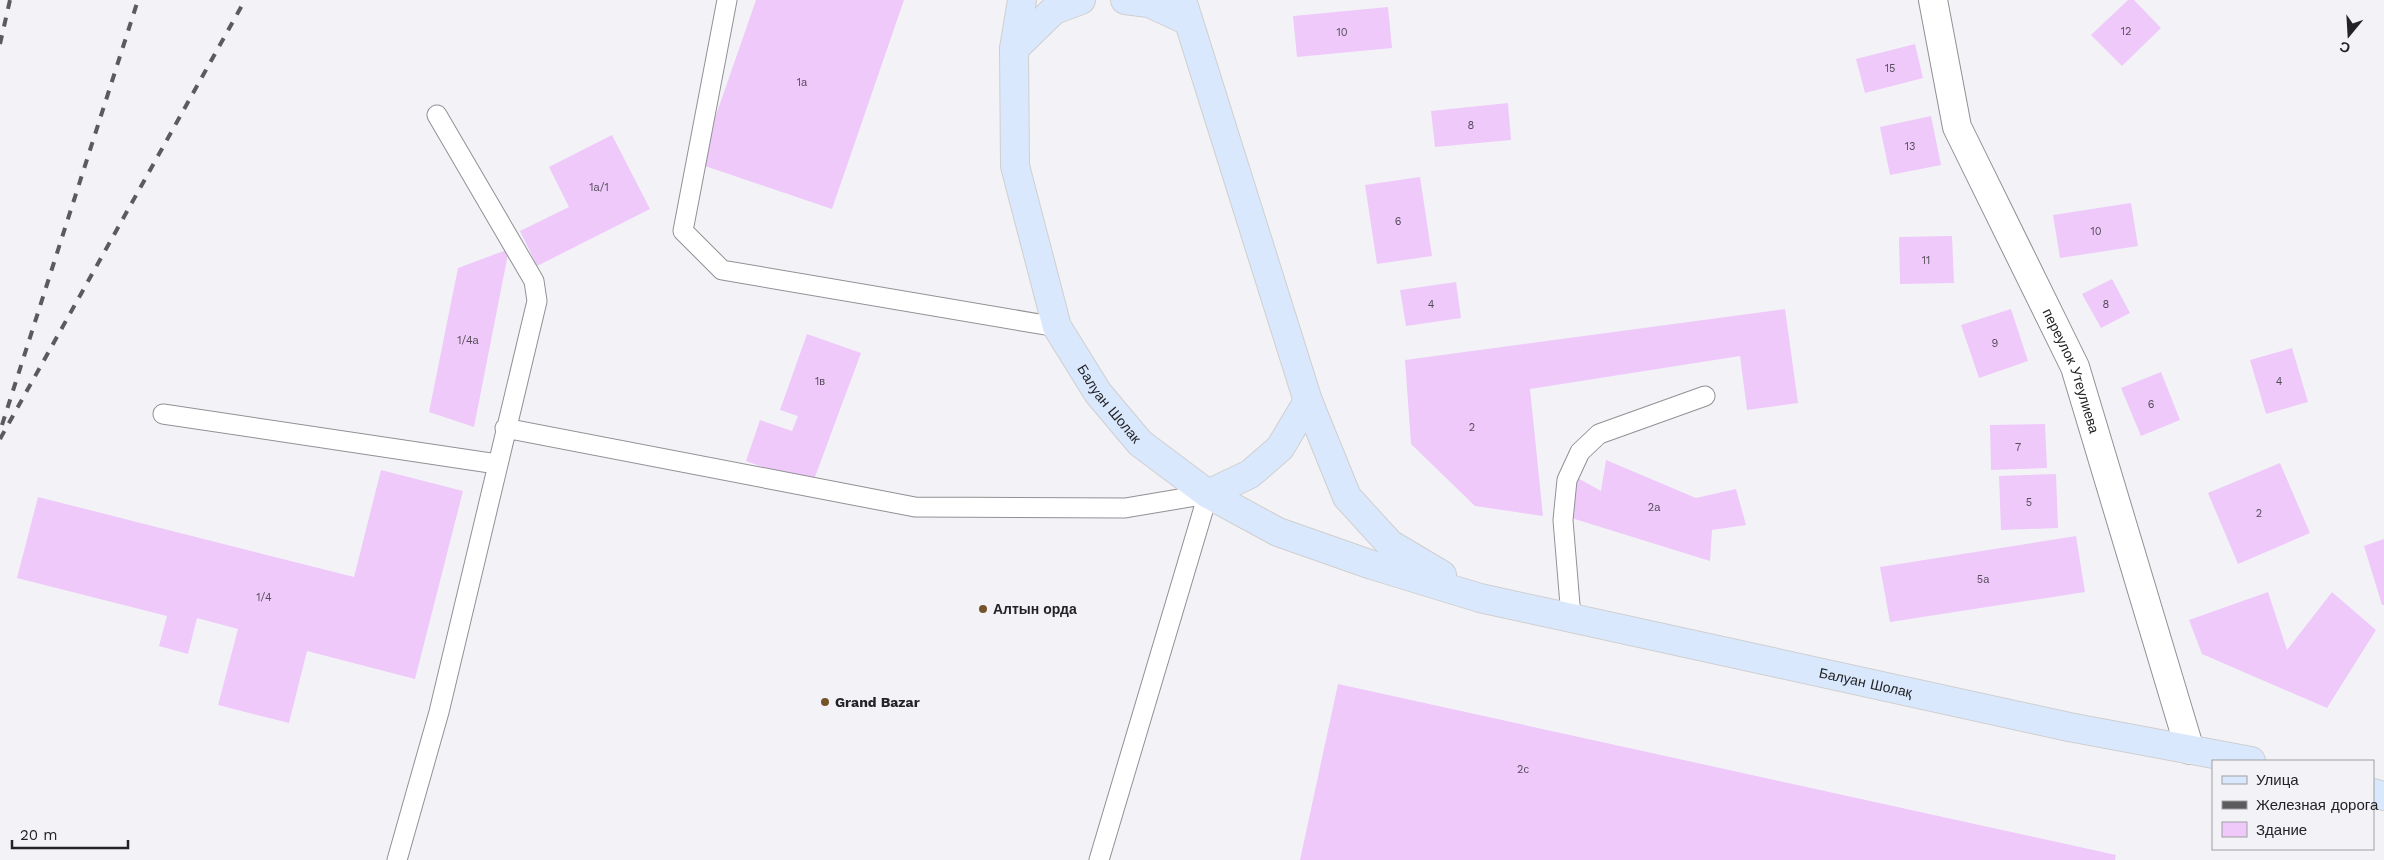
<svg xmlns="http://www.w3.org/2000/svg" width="2384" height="860" font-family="'Work Sans',sans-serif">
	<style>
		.building { fill: #eec9fa }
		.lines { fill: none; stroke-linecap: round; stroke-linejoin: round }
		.service-casing { stroke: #919195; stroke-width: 21 }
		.minor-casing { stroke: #919195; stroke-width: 30 }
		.primary-casing { stroke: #cfcfcf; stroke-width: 30 }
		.service { stroke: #fff; stroke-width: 19 }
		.minor { stroke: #fff; stroke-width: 28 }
		.primary { stroke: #dae8fd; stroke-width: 28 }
		.rail { stroke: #5b5b5d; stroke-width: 4; stroke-dasharray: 9 9; stroke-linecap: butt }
		.poi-dot { fill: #75542b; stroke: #f3f3f7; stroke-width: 2 }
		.labels { text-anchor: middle; stroke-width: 4; stroke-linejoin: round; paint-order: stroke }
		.number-label { font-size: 11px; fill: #564c5a }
		.street-label { font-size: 14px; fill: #232325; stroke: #f3f3f7 }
		.poi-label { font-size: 14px; font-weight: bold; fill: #232325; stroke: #f3f3f7; text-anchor: start }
	</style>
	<rect width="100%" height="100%" fill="#f3f3f7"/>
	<!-- building -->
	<path class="building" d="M 756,0 L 904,0 L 832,209 L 699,164 Z
		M 2128,0 L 2134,0 L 2161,28 L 2122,66 L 2091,35 Z
		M 1388,7 L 1392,48 L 1297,57 L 1293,16 Z
		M 1915,44 L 1923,78 L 1865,93 L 1856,59 Z
		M 1508,103 L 1511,140 L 1435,147 L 1431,111 Z
		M 1931,116 L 1941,165 L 1890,175 L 1880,127 Z
		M 612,135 L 650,209 L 537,266 L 520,231 L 569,207 L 549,167 Z
		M 1420,177 L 1432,256 L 1377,264 L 1365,185 Z
		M 2131,203 L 2138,246 L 2060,258 L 2053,215 Z
		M 1952,236 L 1954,283 L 1900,284 L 1899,237 Z
		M 509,249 L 474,427 L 429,412 L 458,268 Z
		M 2112,279 L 2130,313 L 2101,328 L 2082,294 Z
		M 1456,282 L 1461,318 L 1406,326 L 1400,290 Z
		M 1785,309 L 1798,403 L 1747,410 L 1740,356 L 1530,389 L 1543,516 L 1475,506 L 1411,444 L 1405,360 Z
		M 2011,309 L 2028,361 L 1979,378 L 1961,325 Z
		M 807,334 L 861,353 L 812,485 L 746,461 L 760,420 L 792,431 L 798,416 L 780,410 Z
		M 2292,348 L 2308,402 L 2266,414 L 2250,360 Z
		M 2161,372 L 2180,420 L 2141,436 L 2121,388 Z
		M 2045,424 L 2047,468 L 1991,470 L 1990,425 Z
		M 1606,460 L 1696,498 L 1736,489 L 1746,525 L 1712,530 L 1710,561 L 1565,516 L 1576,477 L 1601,491 Z
		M 2280,463 L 2310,533 L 2238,564 L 2208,493 Z
		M 381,470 L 463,491 L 415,679 L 307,651 L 289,723 L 218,705 L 238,629 L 197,618 L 188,654 L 159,646 L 167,616 L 17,578 L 38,497 L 354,577 Z
		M 2056,474 L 2058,528 L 2001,530 L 1999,476 Z
		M 2076,536 L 2085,592 L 1890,622 L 1880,567 Z
		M 2384,539 L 2384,605 L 2382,605 L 2364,546 Z
		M 2268,592 L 2287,650 L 2332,592 L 2376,630 L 2327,708 L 2202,654 L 2189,620 Z
		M 1338,684 L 2116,855 L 2115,860 L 1300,860 Z"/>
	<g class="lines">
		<defs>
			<path id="service" d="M 727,0 L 683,231 L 722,270 L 1057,327
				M 163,414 L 497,464
				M 505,428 L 915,507 L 1125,508 L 1208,494 L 1099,860
				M 1571,617 L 1563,520 L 1567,480 L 1580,452 L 1599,434 L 1705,396
				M 397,860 L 439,712 L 537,301 L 534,281 L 437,115"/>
			<g id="minor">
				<path id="s1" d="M 1933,0 L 1957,127 L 2075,367 L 2190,750"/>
			</g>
			<g id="primary">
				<path id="s2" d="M 1022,0 L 1014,49 L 1015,166 L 1057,327 L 1098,393 L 1140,443 L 1208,494 L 1278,532 L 1372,565 L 1480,598 L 2069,727 L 2251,761"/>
				<path d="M 1125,0 L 1149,3 L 1188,21"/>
				<path d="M 1182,0 L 1308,401 L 1347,497 L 1390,544 L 1442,575"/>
				<path d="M 1014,49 L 1054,10 L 1081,0"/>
				<path d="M 1208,494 L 1250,474 L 1280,448 L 1308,401"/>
				<path d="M 2373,793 L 2384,796"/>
			</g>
		</defs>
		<!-- service casing -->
		<use href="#service" class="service-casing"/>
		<!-- minor casing -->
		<use href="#minor" class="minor-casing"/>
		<!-- primary casing -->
		<use href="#primary" class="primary-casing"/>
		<!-- service -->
		<use href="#service" class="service"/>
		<!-- minor -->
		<use href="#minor" class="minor"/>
		<!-- primary -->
		<use href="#primary" class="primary"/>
		<!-- rail -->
		<path class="rail" d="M 0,44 L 10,0
			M 2,425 L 138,0
			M 0,439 L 245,0"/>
	</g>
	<!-- markers -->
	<g class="poi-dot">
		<circle cx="983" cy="609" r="5"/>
		<circle cx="825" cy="702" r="5"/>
	</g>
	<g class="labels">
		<!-- number labels -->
		<g class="number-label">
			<text x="2126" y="35">12</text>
			<text x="1342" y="36">10</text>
			<text x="1890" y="72">15</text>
			<text x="802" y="86">1а</text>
			<text x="1471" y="129">8</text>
			<text x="1910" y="150">13</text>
			<text x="599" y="191">1а/1</text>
			<text x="1398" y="225">6</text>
			<text x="2096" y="235">10</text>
			<text x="1926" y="264">11</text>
			<text x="1431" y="308">4</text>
			<text x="2106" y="308">8</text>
			<text x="468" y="344">1/4а</text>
			<text x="1995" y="347">9</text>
			<text x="820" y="385">1в</text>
			<text x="2279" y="385">4</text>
			<text x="2151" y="408">6</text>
			<text x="1472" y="431">2</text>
			<text x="2018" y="451">7</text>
			<text x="2029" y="506">5</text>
			<text x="1654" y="511">2а</text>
			<text x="2259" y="517">2</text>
			<text x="1983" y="583">5а</text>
			<text x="264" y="601">1/4</text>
			<text x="1523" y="773">2с</text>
		</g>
		<!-- street labels -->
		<g class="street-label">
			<text dy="5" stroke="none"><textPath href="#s1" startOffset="399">переулок Утеулиева</textPath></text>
			<text dy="5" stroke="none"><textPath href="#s2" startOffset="426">Балуан Шолак</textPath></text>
			<text dy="5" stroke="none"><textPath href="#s2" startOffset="1248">Балуан Шолақ</textPath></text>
		</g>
		<!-- poi labels -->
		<g class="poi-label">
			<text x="993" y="614">Алтын орда</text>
			<text x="835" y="707">Grand Bazar</text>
		</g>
	</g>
	<!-- legend -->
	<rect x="2212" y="760" width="162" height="90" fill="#f3f3f7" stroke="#a0a0a3"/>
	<rect x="2222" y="776" width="25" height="8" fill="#dae8fd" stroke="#a0a0a3"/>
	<text x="2256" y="785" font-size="15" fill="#232325">Улица</text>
	<rect x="2222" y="801" width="25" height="8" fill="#5b5b5d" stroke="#a0a0a3"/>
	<text x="2256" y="810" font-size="15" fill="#232325">Железная дорога</text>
	<rect x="2222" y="822" width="25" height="15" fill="#eec9fa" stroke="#a0a0a3"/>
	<text x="2256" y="835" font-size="15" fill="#232325">Здание</text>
	<!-- north arrow -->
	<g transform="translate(2349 35) rotate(198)" stroke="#f3f3f7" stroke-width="4" paint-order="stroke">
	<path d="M0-4L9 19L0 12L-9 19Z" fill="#232325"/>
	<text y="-8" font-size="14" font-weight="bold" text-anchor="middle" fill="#232325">С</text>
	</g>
	<!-- scale -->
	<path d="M12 840v8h116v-8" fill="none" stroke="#232325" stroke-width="2.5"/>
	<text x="20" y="840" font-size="15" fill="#232325" stroke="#f3f3f7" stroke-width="4" paint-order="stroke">20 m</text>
</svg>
